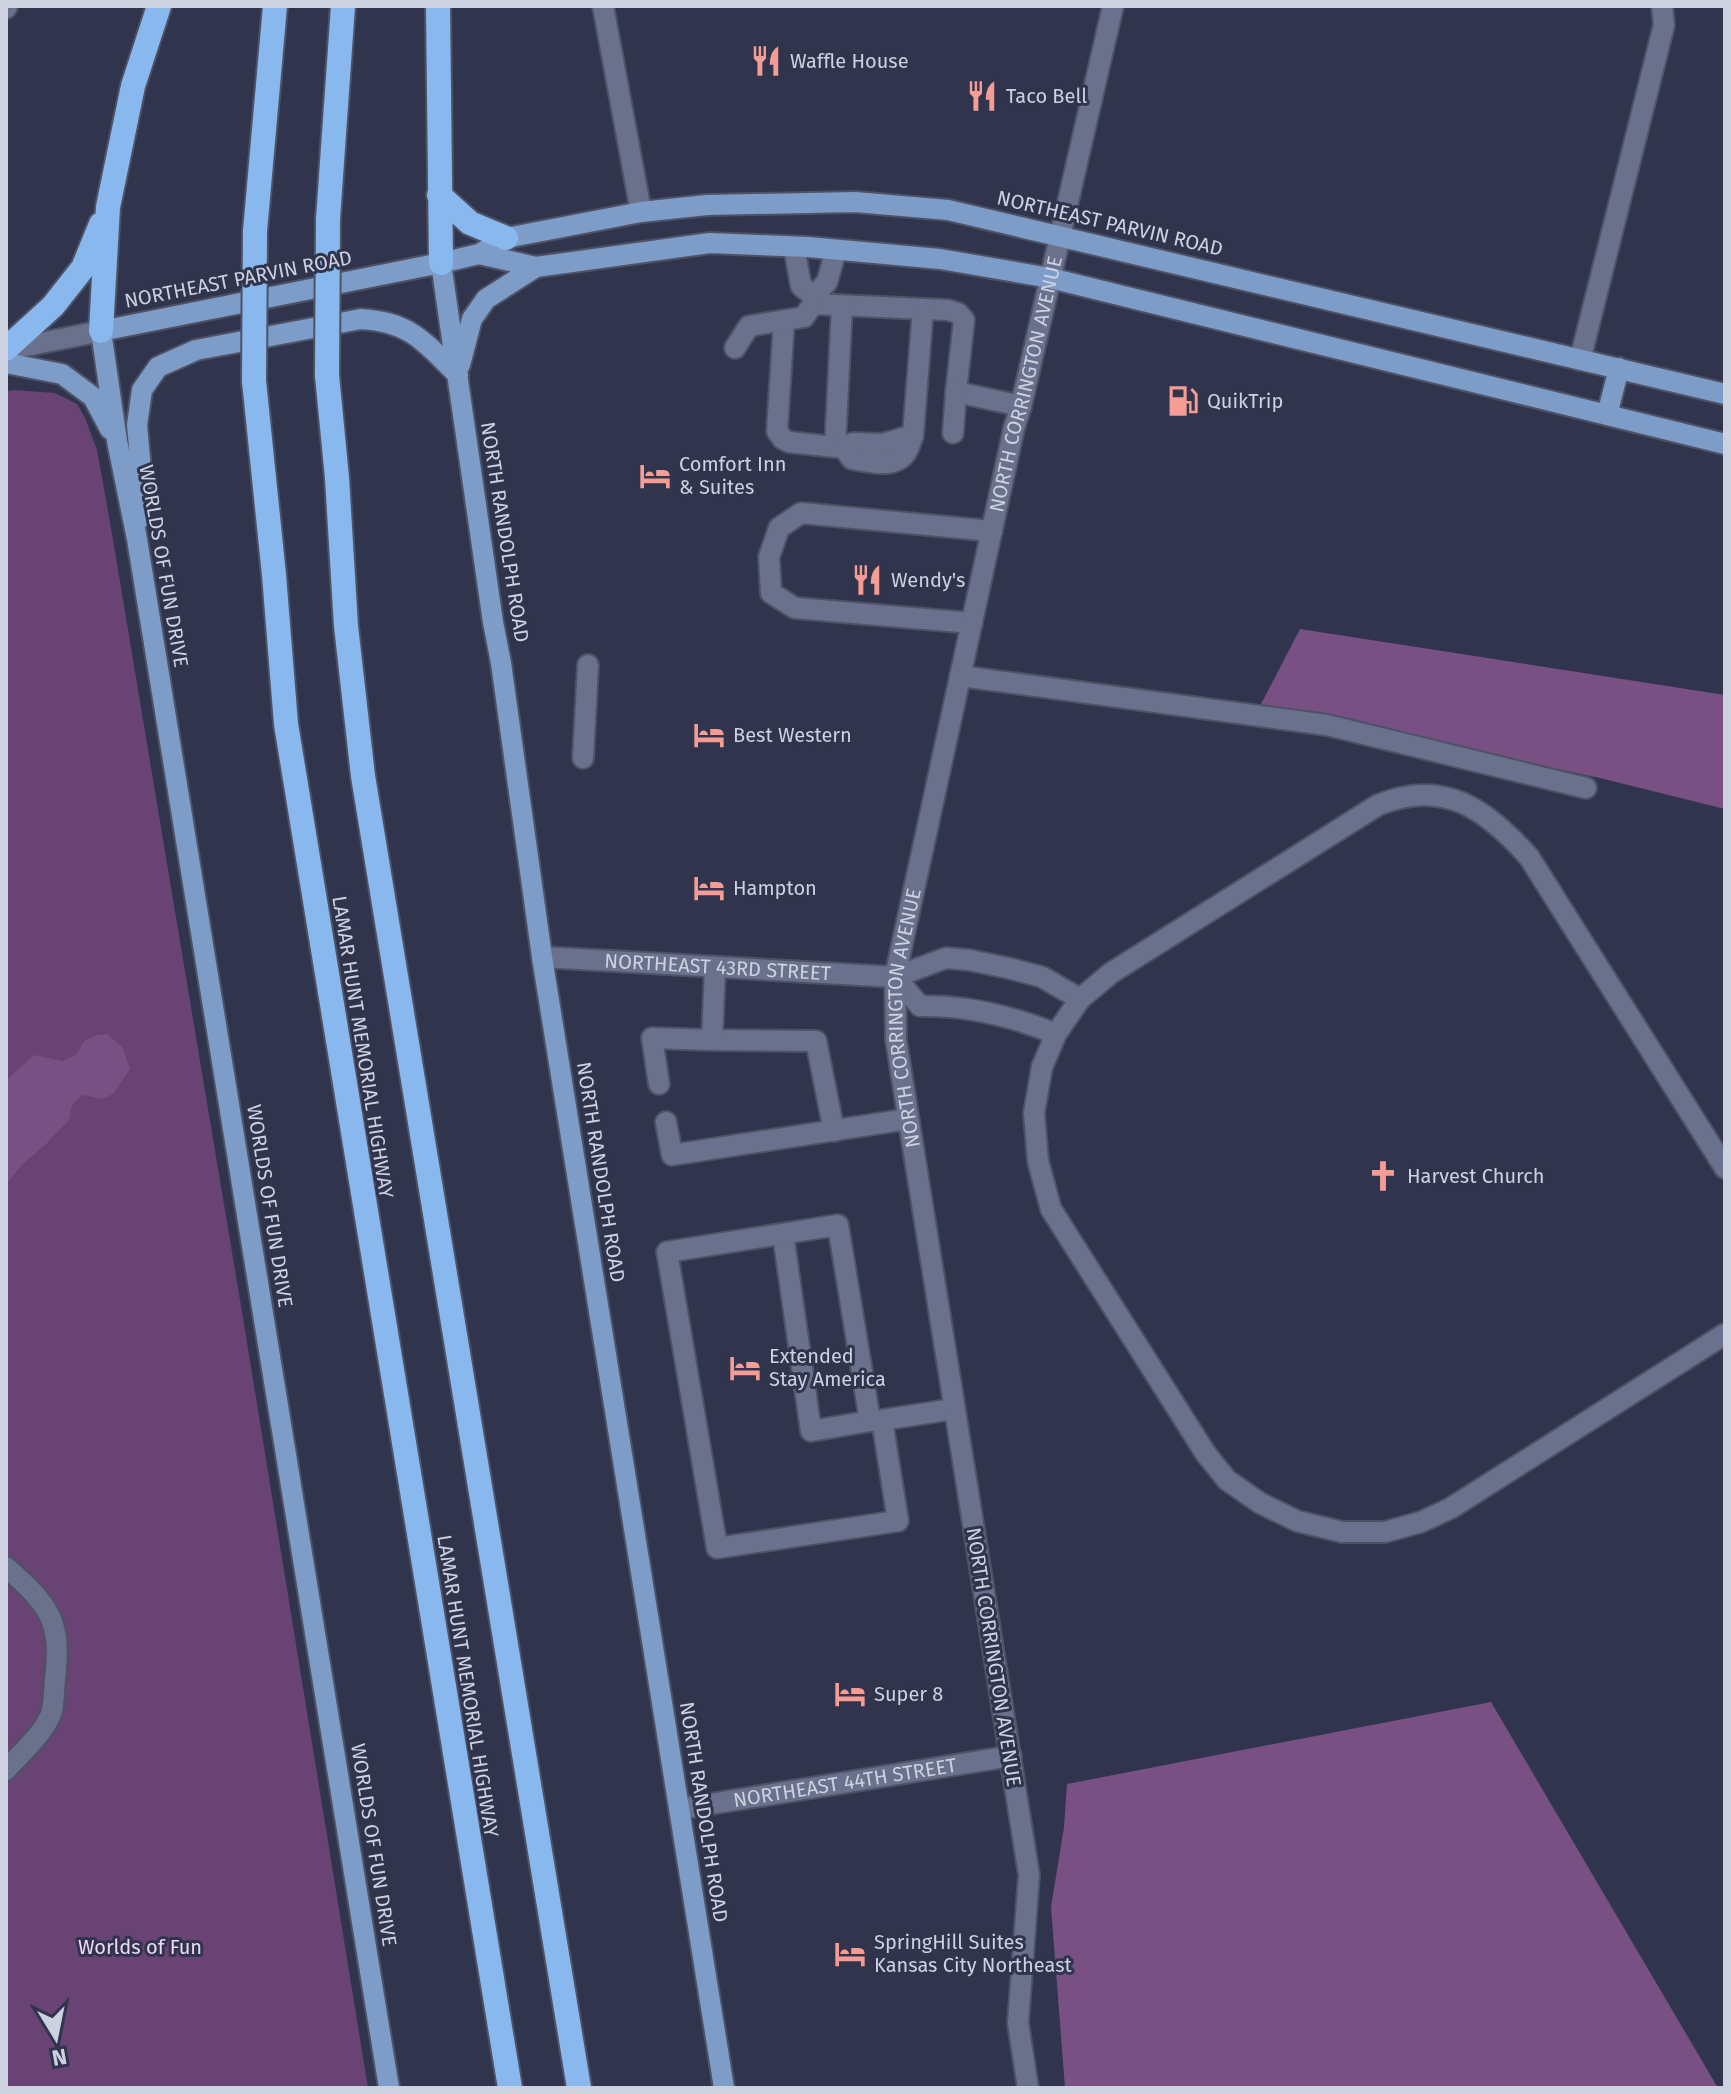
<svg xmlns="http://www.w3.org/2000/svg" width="1731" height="2094" font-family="'Fira Sans',sans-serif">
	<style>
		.green { fill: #694374 }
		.forest { fill: #785084 }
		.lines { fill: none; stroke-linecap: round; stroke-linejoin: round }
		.minor-casing { stroke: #4e5267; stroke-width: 24 }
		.major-casing { stroke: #4e5267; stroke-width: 24 }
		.highway-casing { stroke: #4e5267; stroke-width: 28 }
		.minor { stroke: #6a718c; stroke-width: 20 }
		.major { stroke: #7d9cc7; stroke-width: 20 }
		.highway { stroke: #89b8ee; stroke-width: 24 }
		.highway-bridge-casing { stroke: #4e5267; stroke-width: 28; stroke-linecap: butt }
		.highway-bridge { stroke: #89b8ee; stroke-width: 24 }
		.labels { text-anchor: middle; stroke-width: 6; stroke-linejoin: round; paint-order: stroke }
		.poi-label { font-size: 20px; fill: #cdd1e0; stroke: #30354d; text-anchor: start }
		.street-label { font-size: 20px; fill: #cdd1e0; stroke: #30354d }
		.park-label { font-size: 20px; fill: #efd7f6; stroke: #30354d }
	</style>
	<rect width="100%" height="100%" fill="#30354d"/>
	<!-- green -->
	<path class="green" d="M 14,390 L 55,393 L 77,404 L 85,418 L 97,450 L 110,522 L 244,1324 L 368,2088 L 6,2088 L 6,391 Z"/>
	<!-- forest -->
	<path class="forest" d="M 1300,629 L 1725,695 L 1725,809 L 1600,778 L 1260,706 Z
		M 107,1034 L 123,1048 L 130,1069 L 113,1094 L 102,1099 L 82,1095 L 72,1105 L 69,1120 L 47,1143 L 23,1164 L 6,1184 L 6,1080 L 34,1055 L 63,1061 L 77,1054 L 84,1041 L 97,1035 Z
		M 1491,1702 L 1718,2088 L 1065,2088 L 1051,1907 L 1064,1827 L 1067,1784 Z"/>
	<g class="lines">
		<defs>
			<g id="minor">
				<path d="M 603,6 L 641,212"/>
				<path d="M 6,8 L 7,6"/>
				<path d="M 794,247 L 801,286 L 814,296"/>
				<path d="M 813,304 L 948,310 L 958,313 L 964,320 L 956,392 L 1021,406"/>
				<path d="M 784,321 L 777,431 L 783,439 L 789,442 L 835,447 L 842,306"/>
				<path d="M 735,348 L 749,326 L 804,317 L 813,304 L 814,296 L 827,282 L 836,250"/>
				<path d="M 6,350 L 101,331"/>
				<path d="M 1580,360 L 1664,25 L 1662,6"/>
				<path d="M 953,433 L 956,392"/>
				<path d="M 835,447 L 843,447 L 853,443 L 882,444 L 913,435 L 923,309"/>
				<path d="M 843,447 L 852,459 C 868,462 893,469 905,454 C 909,449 911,441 913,435"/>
				<path d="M 972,623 L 795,608 L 771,593 L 769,557 L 779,528 L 801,513 L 992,531"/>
				<path d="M 960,676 L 1327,725 L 1586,788"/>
				<path d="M 583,758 L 588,665"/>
				<path id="s1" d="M 542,957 L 895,977 L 946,958 L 969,960 L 1008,968 L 1042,977 L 1080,999"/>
				<path d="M 895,977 L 920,1006 C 967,1005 1012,1016 1056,1034"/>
				<path d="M 712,1040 L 816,1041 L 834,1131"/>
				<path d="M 659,1084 L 652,1038 L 712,1040 L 715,967"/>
				<path d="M 666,1122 L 672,1155 L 908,1119"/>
				<path d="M 1725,1168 L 1529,857 C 1486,809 1444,778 1378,805 L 1111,973 L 1080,999 L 1056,1034 L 1042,1067 L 1034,1113 L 1038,1161 L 1051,1209 L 1206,1454 L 1227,1480 L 1260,1503 L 1297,1521 L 1342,1532 L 1385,1532 L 1421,1522 L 1451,1508 L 1725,1334"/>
				<path d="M 783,1234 L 811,1431 L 870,1421"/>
				<path d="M 882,1420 L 870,1421 L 838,1225 L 667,1252 L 717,1548 L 898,1521 L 882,1420 L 954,1409"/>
				<path d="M 6,1567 C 49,1605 62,1620 55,1679 C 54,1689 54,1701 52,1711 C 45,1733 21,1753 6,1770"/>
				<path id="s2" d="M 679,1809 L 1011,1756"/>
				<path id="s3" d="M 1028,2088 L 1018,2023 L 1029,1875 L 896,1040 L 895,977 L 1014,428 L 1021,406 L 1113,6"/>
			</g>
			<path id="major" d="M 479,254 L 536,267 L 710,243 L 808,247 L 940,259 L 1050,278 L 1725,444
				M 441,263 L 493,622 L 501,663 L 542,957 L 724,2088
				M 6,363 L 62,374 L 93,397 L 110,429
				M 460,365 L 472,319 L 486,299 L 536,267
				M 1607,415 L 1619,368
				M 139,519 L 142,480 L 137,425 L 142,390 L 158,367 L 196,350 L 361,319 C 411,322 424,342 458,375
				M 389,2088 L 137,539 L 117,441 L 101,331 L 441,263 L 479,254 L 506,238 L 641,212 L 707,205 L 855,202 L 948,210 L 1725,394"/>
			<path id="highway" d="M 438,6 L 441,263
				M 439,195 L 470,223 L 506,238
				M 328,219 L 343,6
				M 255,231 L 275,6
				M 101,331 L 108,207 L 133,86 L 159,6
				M 6,349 L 53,306 L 83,268 L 101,224
				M 327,375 L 337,478 L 346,626 L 363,776 L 579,2088
				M 254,381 L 274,575 L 286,724 L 510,2088"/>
		</defs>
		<!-- minor casing -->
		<use href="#minor" class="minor-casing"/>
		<!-- major casing -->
		<use href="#major" class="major-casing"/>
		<!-- highway casing -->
		<use href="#highway" class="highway-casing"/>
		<!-- minor -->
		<use href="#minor" class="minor"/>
		<!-- major -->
		<use href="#major" class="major"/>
		<!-- highway -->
		<use href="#highway" class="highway"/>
		<defs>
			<path id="highway-bridge" d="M 327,375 L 328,219
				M 254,381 L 255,231"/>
		</defs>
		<!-- highway-bridge casing -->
		<use href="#highway-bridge" class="highway-bridge-casing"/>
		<!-- highway-bridge -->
		<use href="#highway-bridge" class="highway-bridge"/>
	</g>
	<!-- icons -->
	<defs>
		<symbol id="restaurant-bare" viewBox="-9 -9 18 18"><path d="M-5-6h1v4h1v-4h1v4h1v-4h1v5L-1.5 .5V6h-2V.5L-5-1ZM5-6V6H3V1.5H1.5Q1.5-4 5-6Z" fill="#f59c95" stroke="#30354d" stroke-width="2.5" paint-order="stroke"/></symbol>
		<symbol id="fuel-bare" viewBox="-9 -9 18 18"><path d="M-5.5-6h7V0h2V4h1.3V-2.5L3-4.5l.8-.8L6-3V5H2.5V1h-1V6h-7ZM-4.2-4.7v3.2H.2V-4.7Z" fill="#f59c95" stroke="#30354d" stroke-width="2.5" paint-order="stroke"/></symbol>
		<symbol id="hotel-bare" viewBox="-9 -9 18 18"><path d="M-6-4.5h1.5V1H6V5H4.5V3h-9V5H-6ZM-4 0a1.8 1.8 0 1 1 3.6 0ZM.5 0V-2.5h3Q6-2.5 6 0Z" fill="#f59c95" stroke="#30354d" stroke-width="2.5" paint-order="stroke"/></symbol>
		<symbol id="church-bare" viewBox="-9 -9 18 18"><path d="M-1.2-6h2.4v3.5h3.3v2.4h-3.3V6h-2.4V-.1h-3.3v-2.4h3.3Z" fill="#f59c95" stroke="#30354d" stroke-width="2.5" paint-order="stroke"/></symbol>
	</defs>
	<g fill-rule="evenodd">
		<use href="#restaurant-bare" x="744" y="39" width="44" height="44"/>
		<use href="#restaurant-bare" x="960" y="74" width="44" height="44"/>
		<use href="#fuel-bare" x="1161" y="379" width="44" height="44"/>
		<use href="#hotel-bare" x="633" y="454" width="44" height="44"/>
		<use href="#restaurant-bare" x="845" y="558" width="44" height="44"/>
		<use href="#hotel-bare" x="687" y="713" width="44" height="44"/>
		<use href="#hotel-bare" x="687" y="866" width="44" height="44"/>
		<use href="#church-bare" x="1361" y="1154" width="44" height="44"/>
		<use href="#hotel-bare" x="723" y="1346" width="44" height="44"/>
		<use href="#hotel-bare" x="828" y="1672" width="44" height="44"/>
		<use href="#hotel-bare" x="828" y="1932" width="44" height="44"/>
	</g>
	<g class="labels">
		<!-- poi labels -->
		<g class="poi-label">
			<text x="790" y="68">Waffle House</text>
			<text x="1006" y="103">Taco Bell</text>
			<text x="1207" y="408">QuikTrip</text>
			<text x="679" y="471">Comfort Inn<tspan x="679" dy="23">&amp; Suites</tspan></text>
			<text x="891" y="587">Wendy's</text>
			<text x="733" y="742">Best Western</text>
			<text x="733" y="895">Hampton</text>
			<text x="1407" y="1183">Harvest Church</text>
			<text x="769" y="1363">Extended<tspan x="769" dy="23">Stay America</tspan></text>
			<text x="874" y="1701">Super 8</text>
			<text x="874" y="1949">SpringHill Suites<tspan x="874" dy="23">Kansas City Northeast</tspan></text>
		</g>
		<!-- street labels -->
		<g class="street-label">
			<text transform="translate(1110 223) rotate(13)" y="7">NORTHEAST PARVIN ROAD</text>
			<text transform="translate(238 279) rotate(-11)" y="7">NORTHEAST PARVIN ROAD</text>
			<text dy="7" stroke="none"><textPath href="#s3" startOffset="1730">NORTH CORRINGTON AVENUE</textPath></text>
			<text transform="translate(505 532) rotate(81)" y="7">NORTH RANDOLPH ROAD</text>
			<text transform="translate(164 566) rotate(80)" y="7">WORLDS OF FUN DRIVE</text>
			<text dy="7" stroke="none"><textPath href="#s1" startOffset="176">NORTHEAST 43RD STREET</textPath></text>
			<text dy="7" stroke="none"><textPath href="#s3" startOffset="1082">NORTH CORRINGTON AVENUE</textPath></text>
			<text transform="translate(363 1047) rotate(81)" y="7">LAMAR HUNT MEMORIAL HIGHWAY</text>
			<text transform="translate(601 1172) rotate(81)" y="7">NORTH RANDOLPH ROAD</text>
			<text transform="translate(270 1206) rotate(81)" y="7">WORLDS OF FUN DRIVE</text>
			<text transform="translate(994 1657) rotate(81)" y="7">NORTH CORRINGTON AVENUE</text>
			<text transform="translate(468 1686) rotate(81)" y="7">LAMAR HUNT MEMORIAL HIGHWAY</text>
			<text dy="7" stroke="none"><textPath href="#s2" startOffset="168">NORTHEAST 44TH STREET</textPath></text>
			<text transform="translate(704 1812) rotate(81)" y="7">NORTH RANDOLPH ROAD</text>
			<text transform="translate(374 1845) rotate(81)" y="7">WORLDS OF FUN DRIVE</text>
		</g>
		<!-- park labels -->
		<g class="park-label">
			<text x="140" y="1954">Worlds of Fun</text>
		</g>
	</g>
	<!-- border -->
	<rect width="1731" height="2094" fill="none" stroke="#cdd1e0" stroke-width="16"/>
	<!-- north arrow -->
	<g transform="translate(56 2038) rotate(170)" stroke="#30354d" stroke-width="6" paint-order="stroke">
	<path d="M0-6L14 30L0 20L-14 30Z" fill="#cdd1e0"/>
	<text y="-12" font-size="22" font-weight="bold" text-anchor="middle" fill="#cdd1e0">N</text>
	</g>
</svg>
